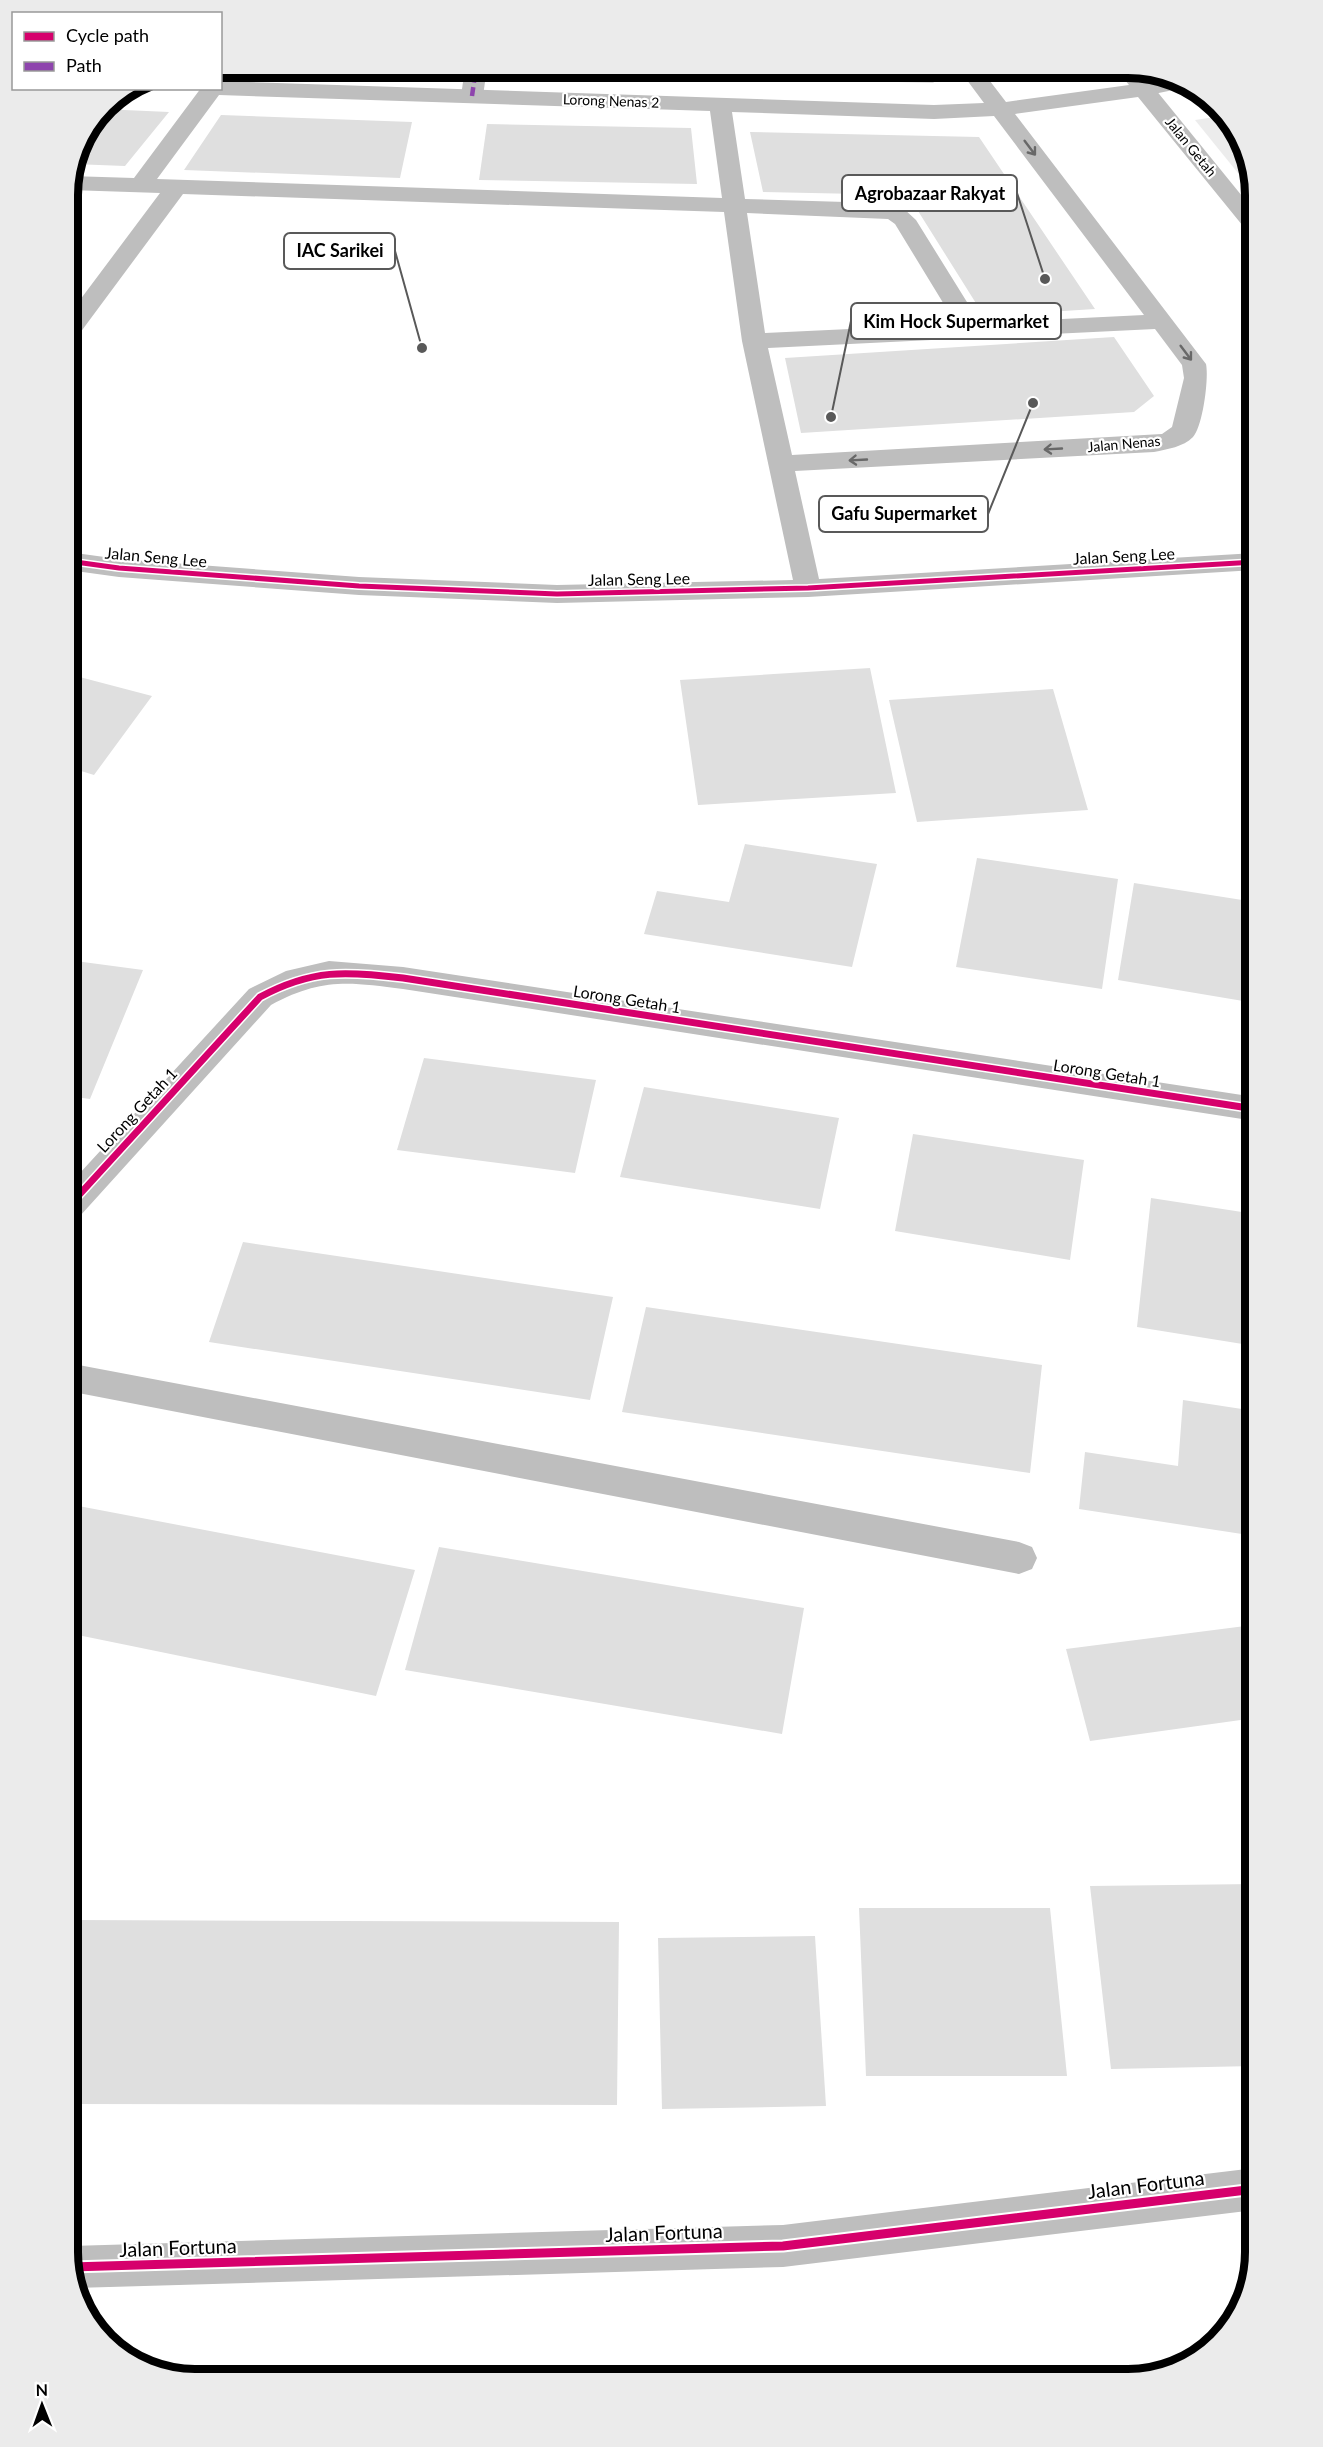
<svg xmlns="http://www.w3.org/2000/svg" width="1323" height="2447" font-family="Lato,sans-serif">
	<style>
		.green { fill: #ececec }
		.building { fill: #dfdfdf }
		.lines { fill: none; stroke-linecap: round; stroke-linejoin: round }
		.service { fill: #bebebe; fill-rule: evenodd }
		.pedestrian { fill: #bebebe; fill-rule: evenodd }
		.minor { fill: #bebebe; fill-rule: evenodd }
		.quiet { stroke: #8e44ad; stroke-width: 4.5; stroke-dasharray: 9 4.5; stroke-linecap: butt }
		.cycleway-far2-casing { stroke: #fff; stroke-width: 8 }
		.cycleway-far1-casing { stroke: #fff; stroke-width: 10 }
		.cycleway-casing { stroke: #fff; stroke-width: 13 }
		.cycleway-far2 { stroke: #d6006c; stroke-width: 5 }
		.cycleway-far1 { stroke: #d6006c; stroke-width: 7 }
		.cycleway { stroke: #d6006c; stroke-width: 9 }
		.oneway { stroke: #686868 }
		.labels { text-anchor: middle; stroke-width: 4.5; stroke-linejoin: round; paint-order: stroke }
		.far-street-label { font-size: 14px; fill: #000; stroke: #fff }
		.street-label { font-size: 16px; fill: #000; stroke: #fff }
		.near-street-label { font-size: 20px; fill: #000; stroke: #fff }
		.rim { fill: none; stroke: #000; stroke-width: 8 }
		.leader { fill: none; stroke: #595959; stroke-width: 2 }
		.callout-dot { fill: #595959; stroke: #fff; stroke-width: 2 }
		.callout { fill: #fff; stroke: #595959; stroke-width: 2 }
		.callout-label { font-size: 18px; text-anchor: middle; font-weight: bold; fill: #000 }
	</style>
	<rect width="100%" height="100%" fill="#fff"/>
	<!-- green -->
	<path class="green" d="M 1222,116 L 1246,146 L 1255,194 L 1195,120 Z"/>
	<!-- building -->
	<path class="building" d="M 499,68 L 922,68 L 934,83 L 498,71 Z
		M 102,109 L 169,112 L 125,166 L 73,164 L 77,146 Z
		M 221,115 L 412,122 L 400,178 L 184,170 Z
		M 487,124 L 691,128 L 697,184 L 479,180 Z
		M 750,132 L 979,137 L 1095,309 L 984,316 L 908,195 L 763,192 Z
		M 1114,337 L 1154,396 L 1134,412 L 801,433 L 785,358 Z
		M 870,668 L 896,793 L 698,805 L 680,680 Z
		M 72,675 L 152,696 L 94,775 L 68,767 L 68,681 Z
		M 1053,689 L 1088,810 L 917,822 L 889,700 Z
		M 745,844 L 877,864 L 852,967 L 644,934 L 657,891 L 729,902 Z
		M 977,858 L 1118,879 L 1102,989 L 956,967 Z
		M 1134,883 L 1255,902 L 1255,1003 L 1118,980 Z
		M 68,960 L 143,970 L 90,1099 L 68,1096 Z
		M 424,1058 L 596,1080 L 575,1173 L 397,1150 Z
		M 644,1087 L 839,1118 L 820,1209 L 620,1177 Z
		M 913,1134 L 1084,1160 L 1070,1260 L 895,1231 Z
		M 1151,1198 L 1255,1214 L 1255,1346 L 1137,1327 Z
		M 243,1242 L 613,1297 L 590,1400 L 209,1342 Z
		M 646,1307 L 1042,1365 L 1030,1473 L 622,1412 Z
		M 1183,1400 L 1255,1411 L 1255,1536 L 1079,1509 L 1085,1452 L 1178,1466 Z
		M 68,1504 L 415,1570 L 376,1696 L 68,1633 Z
		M 439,1547 L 804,1608 L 782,1734 L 405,1670 Z
		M 1253,1625 L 1255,1632 L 1255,1718 L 1090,1741 L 1066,1649 Z
		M 1255,1743 L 1255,1788 L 1244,1744 Z
		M 1255,1884 L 1255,2066 L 1111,2069 L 1090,1886 Z
		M 859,1908 L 1050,1908 L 1067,2076 L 866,2076 Z
		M 71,1920 L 619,1922 L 617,2105 L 68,2104 L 68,1947 Z
		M 815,1936 L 826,2106 L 662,2109 L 658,1938 Z"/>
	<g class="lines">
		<!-- service -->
		<path class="service" d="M 1169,80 L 1188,87 L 1144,96 L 1134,90 L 1137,86 Z"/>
		<!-- pedestrian -->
		<path class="pedestrian" d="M 465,68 L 487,68 L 483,96 L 480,101 L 464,101 L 461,96 Z"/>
		<!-- minor -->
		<path class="minor" d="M 958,68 L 980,68 L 1006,102 L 1129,85 L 1115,68 L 1138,68 L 1255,212 L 1255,233 L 1247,231 L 1138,97 L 1015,114 L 1206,364 C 1209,378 1203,426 1193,437 C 1183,447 1168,449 1154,452 L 795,471 L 819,579 L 1255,553 L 1255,570 L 808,597 L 557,603 L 359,595 L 119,577 L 68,570 L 68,552 L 119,559 L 359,577 L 557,585 L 793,580 L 742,341 L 724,212 L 183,194 L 77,337 L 68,339 L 68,316 L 160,193 L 69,190 L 70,176 L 134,178 L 201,88 L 220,88 L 220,81 L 934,105 L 984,103 ZM 219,95 L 710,111 L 722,198 L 157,179 ZM 732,112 L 934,119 L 994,116 L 1144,315 L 980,323 L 916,220 L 903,208 L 879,203 L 745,199 ZM 747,213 L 888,219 L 895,224 L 956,324 L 765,333 ZM 1155,329 L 1182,365 L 1184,378 L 1172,427 L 1162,434 L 792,455 L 768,348 Z
			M 329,961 L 403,967 L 1255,1097 L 1255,1121 L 403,989 C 348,982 321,978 271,1005 L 80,1216 L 68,1220 L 68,1186 L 249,989 L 286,971 Z
			M 68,1363 L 1019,1542 L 1032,1547 L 1037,1558 L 1032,1569 L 1019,1574 L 68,1391 Z
			M 1255,2168 L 1255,2210 L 783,2267 L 75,2288 L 68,2252 L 68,2247 L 71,2246 L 783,2225 Z"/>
		<!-- quiet -->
		<path class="quiet" d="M 472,96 L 476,68"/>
		<defs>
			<path id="cycleway-far2" d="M 68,561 L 119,568 L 359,586 L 557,594 L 808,588 L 1255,562"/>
			<path id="cycleway-far1" d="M 68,1207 L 260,997 C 312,969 346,971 403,978 L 1255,1109"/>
			<path id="cycleway" d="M 71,2267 L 783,2246 L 1255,2189"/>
		</defs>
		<!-- cycleway-far2 casing -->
		<use href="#cycleway-far2" class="cycleway-far2-casing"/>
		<!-- cycleway-far1 casing -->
		<use href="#cycleway-far1" class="cycleway-far1-casing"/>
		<!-- cycleway casing -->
		<use href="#cycleway" class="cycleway-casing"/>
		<!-- cycleway-far2 -->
		<use href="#cycleway-far2" class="cycleway-far2"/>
		<!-- cycleway-far1 -->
		<use href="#cycleway-far1" class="cycleway-far1"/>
		<!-- cycleway -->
		<use href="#cycleway" class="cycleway"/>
	</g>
	<!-- one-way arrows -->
	<defs><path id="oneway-shaft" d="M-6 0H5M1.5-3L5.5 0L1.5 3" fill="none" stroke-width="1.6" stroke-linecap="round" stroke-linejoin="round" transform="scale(1.5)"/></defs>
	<g class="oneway">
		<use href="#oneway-shaft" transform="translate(1030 148) rotate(53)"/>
		<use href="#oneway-shaft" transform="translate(1186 353) rotate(53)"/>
		<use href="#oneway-shaft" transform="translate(1053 449) rotate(177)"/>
		<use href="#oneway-shaft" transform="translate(858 460) rotate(177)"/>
	</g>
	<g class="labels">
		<!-- far-street labels -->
		<g class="far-street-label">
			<text transform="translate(611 101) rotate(2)" y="5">Lorong Nenas 2</text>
			<text transform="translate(1191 147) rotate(51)" y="5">Jalan Getah</text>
			<text transform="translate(1124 444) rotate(-5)" y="5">Jalan Nenas</text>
		</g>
		<!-- street labels -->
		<g class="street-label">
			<text transform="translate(1124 556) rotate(-3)" y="6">Jalan Seng Lee</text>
			<text transform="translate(156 557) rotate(5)" y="6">Jalan Seng Lee</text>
			<text transform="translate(639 579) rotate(-1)" y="6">Jalan Seng Lee</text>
			<text transform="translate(627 999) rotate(9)" y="6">Lorong Getah 1</text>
			<text transform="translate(1107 1073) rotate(9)" y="6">Lorong Getah 1</text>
			<text transform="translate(137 1110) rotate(-47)" y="6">Lorong Getah 1</text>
		</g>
		<!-- near-street labels -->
		<g class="near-street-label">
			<text transform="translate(1146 2185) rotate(-7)" y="7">Jalan Fortuna</text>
			<text transform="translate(664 2233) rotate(-2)" y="7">Jalan Fortuna</text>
			<text transform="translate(178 2248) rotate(-2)" y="7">Jalan Fortuna</text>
		</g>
	</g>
	<!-- crop -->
	<path d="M0 0H1323V2447H0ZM195 78H1128A117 117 0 0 1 1245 195V2252A117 117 0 0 1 1128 2369H195A117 117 0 0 1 78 2252V195A117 117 0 0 1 195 78Z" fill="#ebebeb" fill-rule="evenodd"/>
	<path class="rim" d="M195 78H1128A117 117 0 0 1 1245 195V2252A117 117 0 0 1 1128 2369H195A117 117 0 0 1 78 2252V195A117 117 0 0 1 195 78Z"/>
	<!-- callouts -->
	<path class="leader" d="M1045 279L1017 193M422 348L395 251M831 417L851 321M1033 403L988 514"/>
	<g class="callout-dot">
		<circle cx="1045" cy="279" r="6"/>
		<circle cx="422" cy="348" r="6"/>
		<circle cx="831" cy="417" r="6"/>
		<circle cx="1033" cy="403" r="6"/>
	</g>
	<g class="callout">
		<rect x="842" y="175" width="175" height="36" rx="6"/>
		<rect x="284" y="233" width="111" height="36" rx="6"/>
		<rect x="851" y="303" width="210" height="36" rx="6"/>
		<rect x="819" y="496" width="169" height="36" rx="6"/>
	</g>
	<g class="callout-label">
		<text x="930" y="200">Agrobazaar Rakyat</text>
		<text x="340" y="257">IAC Sarikei</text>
		<text x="956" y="328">Kim Hock Supermarket</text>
		<text x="904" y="520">Gafu Supermarket</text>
	</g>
	<!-- legend -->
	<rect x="12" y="12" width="210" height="78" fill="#ffffff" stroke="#999999" stroke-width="1.5"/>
	<rect x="24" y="32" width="30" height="9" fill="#d6006c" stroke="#999999" stroke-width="1.5"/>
	<text x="66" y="42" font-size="18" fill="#000000">Cycle path</text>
	<rect x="24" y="62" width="30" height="9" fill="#8e44ad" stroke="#999999" stroke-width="1.5"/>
	<text x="66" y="72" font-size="18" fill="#000000">Path</text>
	<!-- north arrow -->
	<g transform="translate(42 2405) rotate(359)" stroke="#ffffff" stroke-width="4.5" paint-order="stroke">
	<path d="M0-4.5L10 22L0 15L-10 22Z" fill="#000000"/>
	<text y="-9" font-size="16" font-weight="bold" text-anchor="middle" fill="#000000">N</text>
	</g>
</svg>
